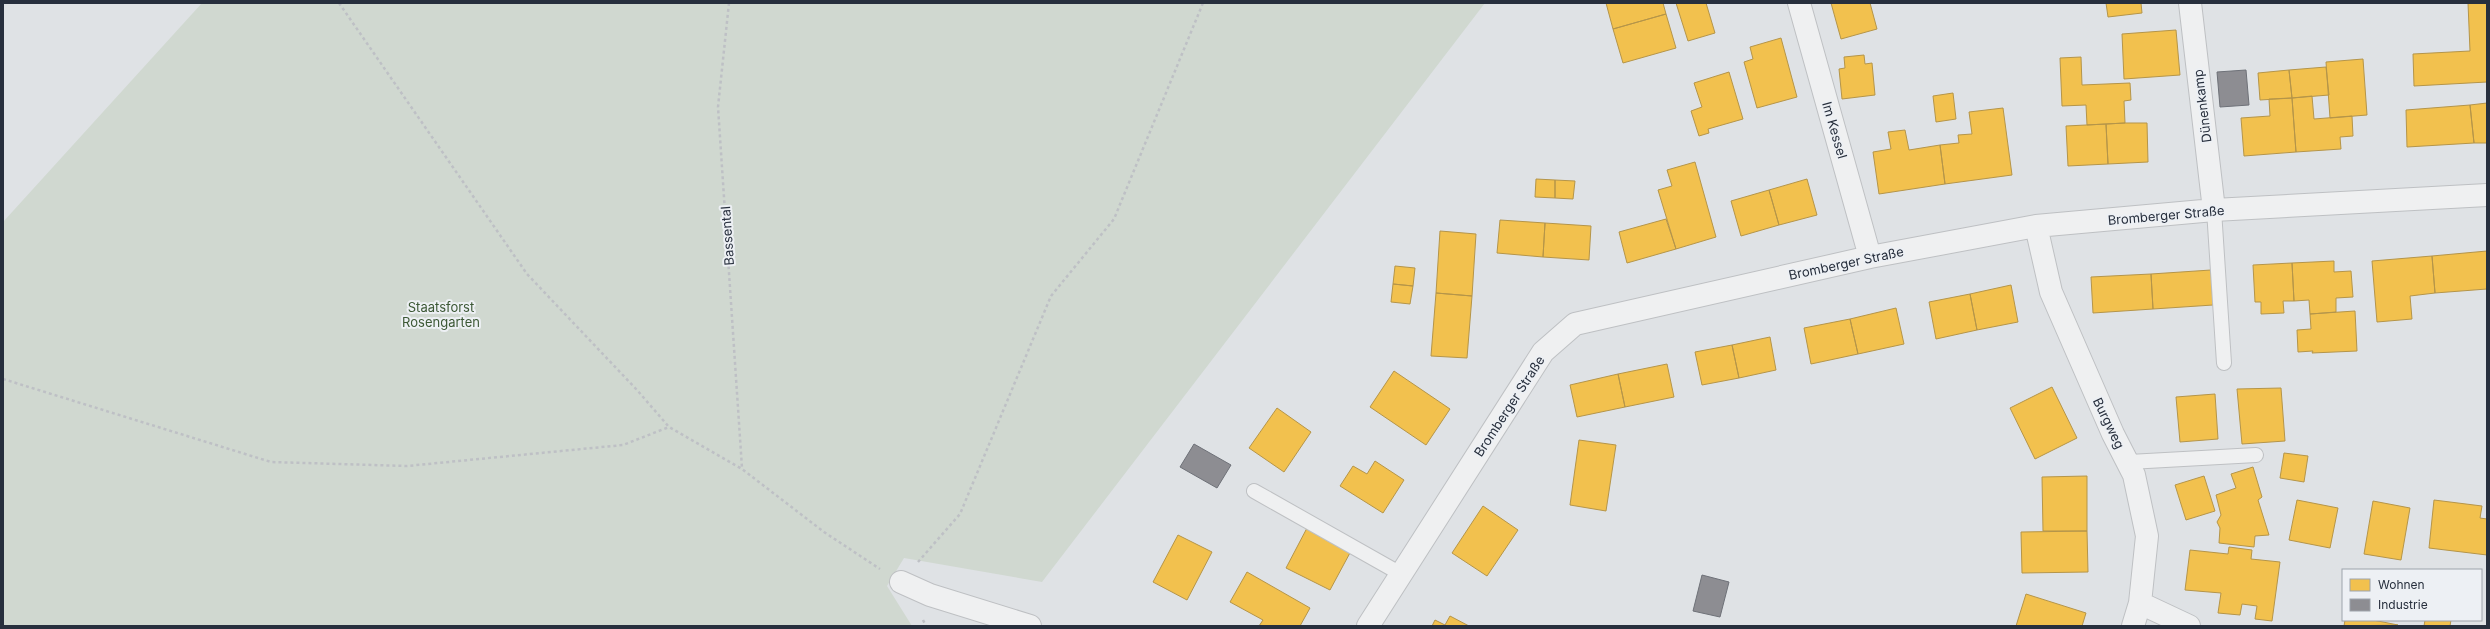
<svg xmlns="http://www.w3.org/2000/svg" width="2490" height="629" font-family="Inter,sans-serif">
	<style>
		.green { fill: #d0d8d0 }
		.homes { fill: #f2c14e; stroke: #b59549 }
		.industry { fill: #8d8d92; stroke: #6e7178 }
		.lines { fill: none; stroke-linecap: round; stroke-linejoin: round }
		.lane-casing { stroke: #bec0c3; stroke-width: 16 }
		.street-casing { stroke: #bec0c3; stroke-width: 24 }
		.path { stroke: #bec0c5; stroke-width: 2.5; stroke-dasharray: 3 3; stroke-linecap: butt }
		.lane { stroke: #eff0f1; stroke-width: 14 }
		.street { stroke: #eff0f1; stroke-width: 22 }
		.labels { text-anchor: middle; stroke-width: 4; stroke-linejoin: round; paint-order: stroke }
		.street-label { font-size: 13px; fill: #272f3d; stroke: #edf0f4 }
		.park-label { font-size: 13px; fill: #3c5835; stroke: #edf0f4 }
	</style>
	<rect width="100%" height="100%" fill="#dfe2e5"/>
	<!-- green -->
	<path class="green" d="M 202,3 L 1485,3 L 1042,582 L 904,558 L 887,586 L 912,626 L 3,626 L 3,222 Z"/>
	<!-- homes -->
	<path class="homes" d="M 1606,3 L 1663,3 L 1666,14 L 1613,29 Z
		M 1676,3 L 1706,3 L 1715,33 L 1688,41 Z
		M 1831,3 L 1870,3 L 1877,29 L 1841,39 Z
		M 2106,3 L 2141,3 L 2142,13 L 2108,17 Z
		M 2468,3 L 2487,3 L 2487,82 L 2414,86 L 2413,54 L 2470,51 Z
		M 1666,14 L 1676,48 L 1623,63 L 1613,29 Z
		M 2176,30 L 2180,75 L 2124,79 L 2122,34 Z
		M 1781,38 L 1797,97 L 1757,108 L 1744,62 L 1753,59 L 1750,47 Z
		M 1864,55 L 1865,64 L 1872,63 L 1875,95 L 1842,99 L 1839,69 L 1845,68 L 1844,57 Z
		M 2081,57 L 2082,85 L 2130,83 L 2131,100 L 2124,101 L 2125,123 L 2087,125 L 2086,105 L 2062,106 L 2060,58 Z
		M 2363,59 L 2367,115 L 2330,118 L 2326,62 Z
		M 2326,67 L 2329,95 L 2292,98 L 2289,70 Z
		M 2289,70 L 2292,98 L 2260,100 L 2258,73 Z
		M 1729,72 L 1743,119 L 1708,129 L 1709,133 L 1699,136 L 1691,111 L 1702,107 L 1694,83 Z
		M 1953,93 L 1956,119 L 1936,122 L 1933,96 Z
		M 2312,96 L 2314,119 L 2352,116 L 2353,136 L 2340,137 L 2341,149 L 2296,152 L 2292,98 Z
		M 2292,98 L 2296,152 L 2244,156 L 2241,118 L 2270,116 L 2269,99 Z
		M 2487,103 L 2487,143 L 2474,143 L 2470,105 Z
		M 2470,105 L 2474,143 L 2407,147 L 2406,110 Z
		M 2003,108 L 2012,175 L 1945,184 L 1940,145 L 1959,143 L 1958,135 L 1972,134 L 1969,112 Z
		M 2125,123 L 2147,123 L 2148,162 L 2108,164 L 2106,124 Z
		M 2106,124 L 2108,164 L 2068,166 L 2066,126 Z
		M 1905,130 L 1909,150 L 1940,145 L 1945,184 L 1879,194 L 1873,152 L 1891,149 L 1888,132 Z
		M 1695,162 L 1716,237 L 1676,249 L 1658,190 L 1672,186 L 1667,170 Z
		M 1536,179 L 1555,180 L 1555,198 L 1535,197 Z
		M 1807,179 L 1817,215 L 1779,225 L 1769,190 Z
		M 1555,180 L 1575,181 L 1573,199 L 1555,198 Z
		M 1769,190 L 1779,225 L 1741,236 L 1731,201 Z
		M 1666,219 L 1676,249 L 1627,263 L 1619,232 Z
		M 1500,220 L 1545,223 L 1543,257 L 1497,253 Z
		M 1545,223 L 1591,226 L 1589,260 L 1543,257 Z
		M 1440,231 L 1476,234 L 1472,296 L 1436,293 Z
		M 2487,251 L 2487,289 L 2435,293 L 2432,256 Z
		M 2432,256 L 2435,293 L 2410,296 L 2412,319 L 2377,322 L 2372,261 Z
		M 2334,261 L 2334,272 L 2351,271 L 2353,297 L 2336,298 L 2336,312 L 2310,314 L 2309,300 L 2294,301 L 2292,263 Z
		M 2292,263 L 2294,301 L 2283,301 L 2284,313 L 2261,314 L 2261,302 L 2255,302 L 2253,265 Z
		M 1395,266 L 1415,268 L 1413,286 L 1393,284 Z
		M 2211,270 L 2213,305 L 2153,309 L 2151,274 Z
		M 2151,274 L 2153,309 L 2093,313 L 2091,277 Z
		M 1393,284 L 1413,286 L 1410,304 L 1391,302 Z
		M 2011,285 L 2018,322 L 1977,330 L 1970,294 Z
		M 1436,293 L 1472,296 L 1467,358 L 1431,356 Z
		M 1970,294 L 1977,330 L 1936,339 L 1929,302 Z
		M 1896,308 L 1904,344 L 1858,354 L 1850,319 Z
		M 2355,311 L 2357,351 L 2312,353 L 2313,351 L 2298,352 L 2297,330 L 2311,329 L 2310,314 Z
		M 1850,319 L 1858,354 L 1811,364 L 1804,328 Z
		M 1770,337 L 1776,370 L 1739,378 L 1732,345 Z
		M 1732,345 L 1739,378 L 1702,385 L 1695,352 Z
		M 1667,364 L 1674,397 L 1625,407 L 1618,374 Z
		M 1394,371 L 1450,409 L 1426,445 L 1370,407 Z
		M 1618,374 L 1625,407 L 1577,417 L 1570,385 Z
		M 2052,387 L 2077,438 L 2035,459 L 2010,408 Z
		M 2281,388 L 2285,441 L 2242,444 L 2237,389 Z
		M 2215,394 L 2218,439 L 2180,442 L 2176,397 Z
		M 1277,408 L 1311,432 L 1284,472 L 1249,448 Z
		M 1579,440 L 1616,445 L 1606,511 L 1570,505 Z
		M 2284,453 L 2308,456 L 2304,482 L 2280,478 Z
		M 1375,461 L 1404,480 L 1383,513 L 1340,486 L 1353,466 L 1367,474 Z
		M 2253,467 L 2262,497 L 2258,500 L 2269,535 L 2255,536 L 2254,547 L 2219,543 L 2220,528 L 2217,522 L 2221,515 L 2216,495 L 2236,488 L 2231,474 Z
		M 2087,476 L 2087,531 L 2043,531 L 2042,477 Z
		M 2204,476 L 2215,511 L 2186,520 L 2175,485 Z
		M 2297,500 L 2338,508 L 2330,548 L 2289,540 Z
		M 2434,500 L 2482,506 L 2480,518 L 2487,519 L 2487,555 L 2429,548 Z
		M 2373,501 L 2410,508 L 2401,560 L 2364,554 Z
		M 1483,506 L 1518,530 L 1487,576 L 1452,553 Z
		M 1307,528 L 1351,551 L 1330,590 L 1286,568 Z
		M 2087,531 L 2088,572 L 2022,573 L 2021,532 Z
		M 1178,535 L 1212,552 L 1187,600 L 1153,582 Z
		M 2229,547 L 2252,550 L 2251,559 L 2280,562 L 2272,621 L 2255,619 L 2257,606 L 2242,604 L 2240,615 L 2218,613 L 2221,593 L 2185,590 L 2190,550 L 2228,554 Z
		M 1247,572 L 1310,608 L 1300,626 L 1259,626 L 1263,620 L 1230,602 Z
		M 2026,594 L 2086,613 L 2082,626 L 2016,626 Z
		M 1450,616 L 1469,626 L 1432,626 L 1435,620 L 1445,625 Z
		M 2345,620 L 2373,620 L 2398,625 L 2344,626 Z
		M 2425,620 L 2451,620 L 2450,626 L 2424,626 Z"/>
	<!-- industry -->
	<path class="industry" d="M 2246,70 L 2249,105 L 2220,107 L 2217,72 Z
		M 1194,444 L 1231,465 L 1217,488 L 1180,467 Z
		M 1702,575 L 1729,582 L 1720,617 L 1693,611 Z"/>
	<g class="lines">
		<defs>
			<path id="lane" d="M 2214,210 L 2224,363
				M 2129,462 L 2256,455
				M 1254,491 L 1401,574"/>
			<path id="street" d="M 1799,3 L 1870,257
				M 2190,3 L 2214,210
				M 2036,226 L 2051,292 L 2113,434 L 2134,475 L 2147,536 L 2140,603 L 2133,626
				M 901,582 L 930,595 L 1030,626
				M 2140,603 L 2189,626
				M 1368,626 L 1543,352 L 1575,324 L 1870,257 L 2036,226 L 2214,210 L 2487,195"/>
		</defs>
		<!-- lane casing -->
		<use href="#lane" class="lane-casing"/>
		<!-- street casing -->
		<use href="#street" class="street-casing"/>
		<!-- path -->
		<path class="path" d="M 339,3 L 527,274 L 637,390 L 669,427 L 742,469 L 824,532 L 880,569
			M 729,3 L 718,107 L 742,468
			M 3,379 L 271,462 L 407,466 L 623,445 L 669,427
			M 918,562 L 960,514 L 1051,296 L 1114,219 L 1203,3
			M 923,620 L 926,626"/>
		<!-- lane -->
		<use href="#lane" class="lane"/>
		<!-- street -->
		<use href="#street" class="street"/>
	</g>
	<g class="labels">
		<!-- street labels -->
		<g class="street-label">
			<text transform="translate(2202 106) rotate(-97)" y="5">Dünenkamp</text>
			<text transform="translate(1835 130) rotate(74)" y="5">Im Kessel</text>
			<text transform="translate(2166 215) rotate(-5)" y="5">Bromberger Straße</text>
			<text transform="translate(727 236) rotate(-94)" y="5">Bassental</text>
			<text transform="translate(1846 263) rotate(-12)" y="5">Bromberger Straße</text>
			<text transform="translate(1509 406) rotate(-57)" y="5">Bromberger Straße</text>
			<text transform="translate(2109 423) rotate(64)" y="5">Burgweg</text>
		</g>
		<!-- park labels -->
		<g class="park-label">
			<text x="441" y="312">Staatsforst<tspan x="441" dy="15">Rosengarten</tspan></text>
		</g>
	</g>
	<!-- border -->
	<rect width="2490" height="629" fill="none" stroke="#272f3d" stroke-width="8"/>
	<!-- legend -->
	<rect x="2342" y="569" width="140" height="52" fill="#edf0f4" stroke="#9ea3ab"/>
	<rect x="2350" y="579" width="20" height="12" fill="#f2c14e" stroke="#9ea3ab"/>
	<text x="2378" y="589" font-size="12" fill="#272f3d">Wohnen</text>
	<rect x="2350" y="599" width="20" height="12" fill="#8d8d92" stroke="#9ea3ab"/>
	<text x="2378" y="609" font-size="12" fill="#272f3d">Industrie</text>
</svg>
